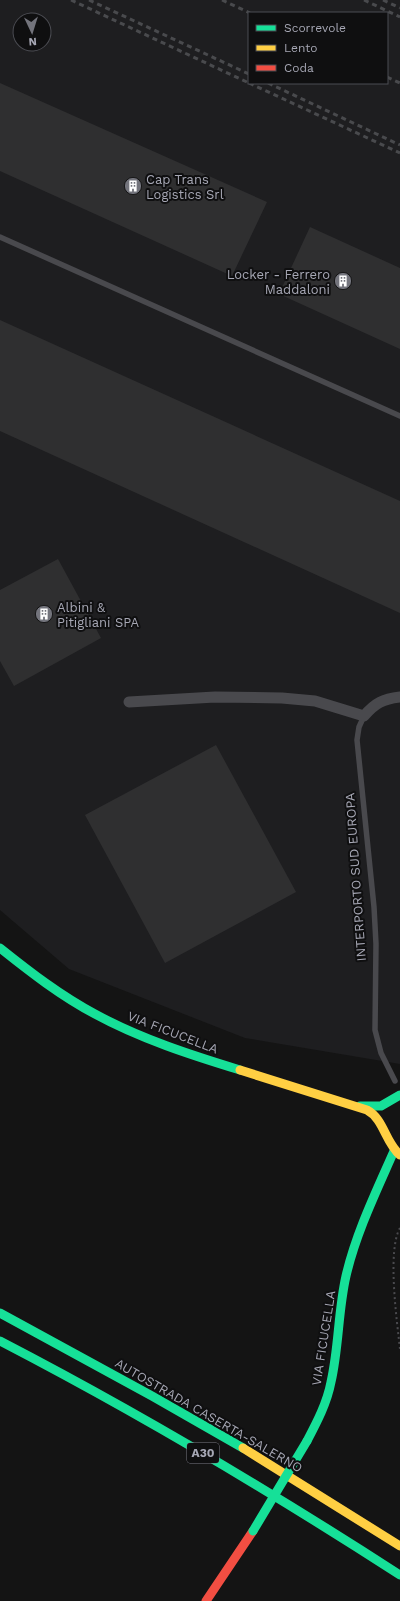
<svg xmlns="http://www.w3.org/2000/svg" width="400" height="1601" font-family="'Work Sans',sans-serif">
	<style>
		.built { fill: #1e1e20; fill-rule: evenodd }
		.building { fill: #2f2f30 }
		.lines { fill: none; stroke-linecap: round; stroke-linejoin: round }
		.path { stroke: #4a4a4e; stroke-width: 2; stroke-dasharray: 2 3; stroke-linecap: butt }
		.lane { stroke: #49494d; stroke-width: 5.5 }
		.street { stroke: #49494d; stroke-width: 11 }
		.fast { stroke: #16e098; stroke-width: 9 }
		.slow { stroke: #ffcf43; stroke-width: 9 }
		.jam { stroke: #f24e42; stroke-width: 9 }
		.rail { stroke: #494a4d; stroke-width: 3; stroke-dasharray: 5 4; stroke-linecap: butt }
		.fast-bridge { stroke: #16e098; stroke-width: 9 }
		.labels { text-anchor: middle; stroke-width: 4; stroke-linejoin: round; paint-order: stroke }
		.shield { fill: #0f0f10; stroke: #797983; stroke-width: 1 }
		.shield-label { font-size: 12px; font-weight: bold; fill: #a6a7b4 }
		.poi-label { font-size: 13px; fill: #a6a7b4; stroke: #0f0f10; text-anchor: start }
		.street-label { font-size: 13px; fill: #a6a7b4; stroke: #0f0f10 }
	</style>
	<rect width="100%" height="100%" fill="#141414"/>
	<!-- built -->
	<path class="built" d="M 0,0 L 400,0 L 400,1064 L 245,1038 L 69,969 L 0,910 ZM 249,13 L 387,13 L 387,83 L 249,83 ZM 20,20 L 44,20 L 44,44 L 20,44 Z"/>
	<!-- building -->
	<path class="building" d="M 0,83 L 267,202 L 232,276 L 0,171 Z
		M 310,227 L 400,268 L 400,349 L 279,294 Z
		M 0,320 L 400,501 L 400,613 L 0,431 Z
		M 58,559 L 101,638 L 14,686 L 0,661 L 0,590 Z
		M 216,745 L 296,892 L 165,963 L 85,815 Z"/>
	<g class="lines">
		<!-- path -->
		<path class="path" d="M 400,1228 C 387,1250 397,1322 400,1349"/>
		<!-- lane -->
		<path class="lane" d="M 0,237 L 400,416
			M 364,716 L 359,727 L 357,740 L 374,907 L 376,944 L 375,1030 L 381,1053 L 395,1081"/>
		<!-- street -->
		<path class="street" d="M 129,702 L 215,697 L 282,698 L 315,701 L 364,716 C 375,703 383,699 400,697"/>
		<!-- fast -->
		<path class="fast" d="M 0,948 C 30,972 61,996 95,1014 C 141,1039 191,1055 240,1070
			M 360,1106 L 381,1106 L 400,1095
			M 0,1313 L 152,1396 L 243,1448
			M 0,1341 C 137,1412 270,1491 400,1575
			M 307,1441 C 317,1422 327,1403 331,1382 C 339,1347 338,1311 346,1276 C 356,1233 376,1192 394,1151"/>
		<!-- slow -->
		<path class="slow" d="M 240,1070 L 367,1110 C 384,1119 385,1142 400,1155
			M 243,1448 L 400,1546"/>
		<!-- jam -->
		<path class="jam" d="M 206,1601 L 253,1531"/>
		<!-- rail -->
		<path class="rail" d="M 71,0 L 249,83
			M 89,0 L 249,74
			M 222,0 L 250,13
			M 364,0 L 400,17
			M 383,0 L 400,8
			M 387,77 L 400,83
			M 249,83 L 400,153
			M 268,83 L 400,145"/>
		<!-- fast-bridge -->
		<path class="fast-bridge" d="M 253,1531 L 307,1441"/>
	</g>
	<!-- icons -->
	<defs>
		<symbol id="building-disc" viewBox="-11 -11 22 22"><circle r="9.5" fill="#73747c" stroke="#0f0f10"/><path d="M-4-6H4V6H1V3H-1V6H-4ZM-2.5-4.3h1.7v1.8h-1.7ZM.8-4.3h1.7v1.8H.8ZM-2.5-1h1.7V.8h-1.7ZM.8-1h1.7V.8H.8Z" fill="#fff"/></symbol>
	</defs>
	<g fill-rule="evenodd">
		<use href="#building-disc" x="123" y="176" width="20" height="20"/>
		<use href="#building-disc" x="333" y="271" width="20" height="20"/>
		<use href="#building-disc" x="34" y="604" width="20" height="20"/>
	</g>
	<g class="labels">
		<!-- shield labels -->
		<rect class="shield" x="187" y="1443" width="32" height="20" rx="3"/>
		<g class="shield-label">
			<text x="203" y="1457">A30</text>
		</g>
		<!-- poi labels -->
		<g class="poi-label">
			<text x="146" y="184">Cap Trans<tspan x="146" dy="15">Logistics Srl</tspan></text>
			<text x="330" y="279" text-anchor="end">Locker - Ferrero<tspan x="330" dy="15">Maddaloni</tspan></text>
			<text x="57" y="612">Albini &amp;<tspan x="57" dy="15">Pitigliani SPA</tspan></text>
		</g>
		<!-- street labels -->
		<g class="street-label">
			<text transform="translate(355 877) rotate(-94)" y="5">INTERPORTO SUD EUROPA</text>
			<text transform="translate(173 1032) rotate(21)" y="5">VIA FICUCELLA</text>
			<text transform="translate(323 1338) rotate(-81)" y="5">VIA FICUCELLA</text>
			<text transform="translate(209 1415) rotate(30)" y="5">AUTOSTRADA CASERTA-SALERNO</text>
		</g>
	</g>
	<!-- legend -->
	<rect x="248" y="12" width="140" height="72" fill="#0f0f10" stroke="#4b4c52"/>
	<rect x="256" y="25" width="20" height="6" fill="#16e098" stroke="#4b4c52"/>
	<text x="284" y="32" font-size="12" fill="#a6a7b4">Scorrevole</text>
	<rect x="256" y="45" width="20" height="6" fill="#ffcf43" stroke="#4b4c52"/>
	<text x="284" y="52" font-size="12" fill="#a6a7b4">Lento</text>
	<rect x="256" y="65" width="20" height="6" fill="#f24e42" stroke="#4b4c52"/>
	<text x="284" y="72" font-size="12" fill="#a6a7b4">Coda</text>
	<!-- north arrow -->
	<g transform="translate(32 32) rotate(176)"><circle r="19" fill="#0f0f10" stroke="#4b4c52"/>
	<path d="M0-3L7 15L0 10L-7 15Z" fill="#73747c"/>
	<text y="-6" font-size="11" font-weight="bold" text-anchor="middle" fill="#a6a7b4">N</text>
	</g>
</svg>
